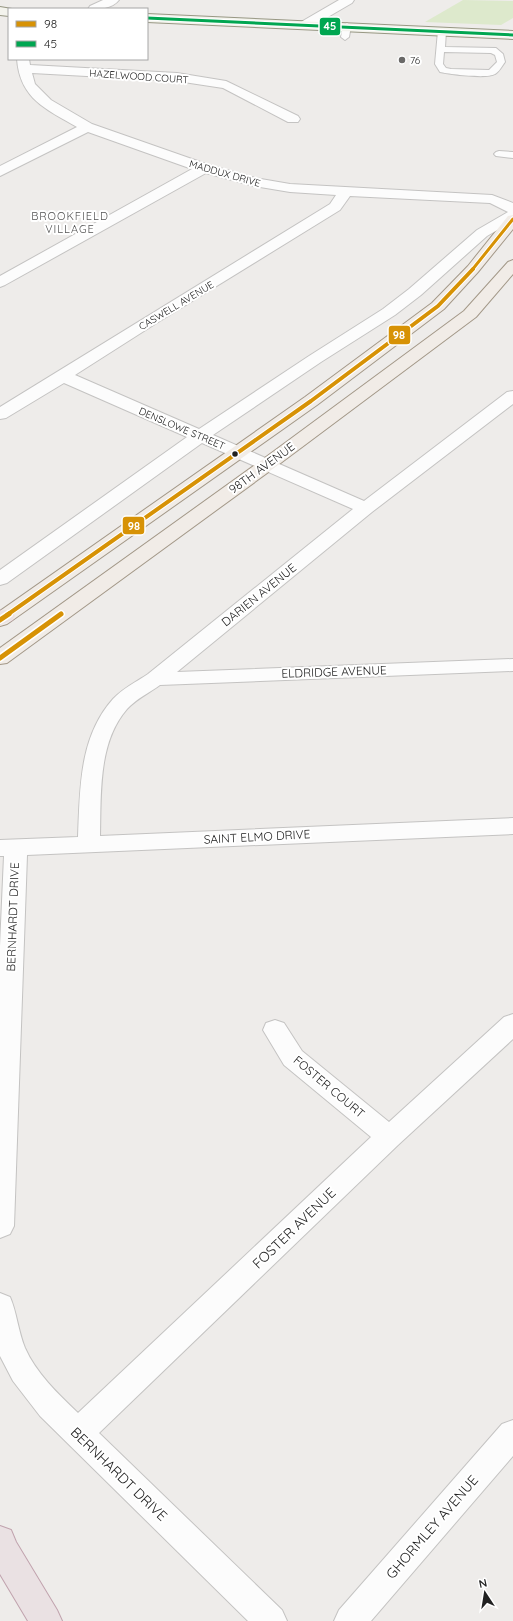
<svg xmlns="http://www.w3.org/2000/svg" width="513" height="1621" font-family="Quicksand,sans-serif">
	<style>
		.grass { fill: #dde9cc }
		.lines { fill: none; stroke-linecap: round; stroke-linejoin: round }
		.lane-casing { stroke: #c4c3c2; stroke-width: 2 }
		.street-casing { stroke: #c4c3c2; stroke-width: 2 }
		.secondary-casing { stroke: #979783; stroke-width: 2 }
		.primary-casing { stroke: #a39888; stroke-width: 2 }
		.highway-casing { stroke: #c1a3ae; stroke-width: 2 }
		.lane { fill: #fcfcfc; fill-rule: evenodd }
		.street { fill: #fcfcfc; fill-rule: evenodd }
		.secondary { fill: #f3f3ed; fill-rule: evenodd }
		.primary { fill: #f1ece7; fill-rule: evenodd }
		.highway { fill: #eae1e3; fill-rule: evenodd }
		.bus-1-far2-casing { stroke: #fff; stroke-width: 5 }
		.bus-1-far1-casing { stroke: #fff; stroke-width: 6 }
		.bus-1-casing { stroke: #fff; stroke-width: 8 }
		.bus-2-casing { stroke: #fff; stroke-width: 5 }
		.bus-1-far2 { stroke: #d79205; stroke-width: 3 }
		.bus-1-far1 { stroke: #d79205; stroke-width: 4 }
		.bus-1 { stroke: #d79205; stroke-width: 5 }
		.bus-2 { stroke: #00a651; stroke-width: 3 }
		.poi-dot { fill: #696867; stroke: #fff; stroke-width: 1.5 }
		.bus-dot { fill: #212121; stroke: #fff; stroke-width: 1.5 }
		.labels { text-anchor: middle; stroke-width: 4; stroke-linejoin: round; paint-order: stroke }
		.far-poi-label { font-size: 10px; fill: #212121; stroke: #fff; text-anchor: start }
		.far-street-label { font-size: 10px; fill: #212121; stroke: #fff }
		.far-neighbourhood-label { font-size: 11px; letter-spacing: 1px; fill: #545454; stroke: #fff }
		.street-label { font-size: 12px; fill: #212121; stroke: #fff }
		.near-street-label { font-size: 14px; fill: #212121; stroke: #fff }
		.line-badge { stroke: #fff; stroke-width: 1.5 }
		.badge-label { font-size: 11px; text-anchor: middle; font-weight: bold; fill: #fff }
	</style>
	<rect width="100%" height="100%" fill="#eeecea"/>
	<!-- grass -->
	<path class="grass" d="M 463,0 L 513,1 L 513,18 L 501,25 L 425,22 Z"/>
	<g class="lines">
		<defs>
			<path id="lane" d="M 347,23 L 351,26 L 349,37 L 345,40 L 341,37 L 343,26 Z
				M 442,28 L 446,31 L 445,47 L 496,48 L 503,54 L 505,62 C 502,66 499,72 495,74 C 487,79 449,74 440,72 L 435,64 L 438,31 ZM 444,52 L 491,53 L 495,55 L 497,62 L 489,70 L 451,69 L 446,68 L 443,64 Z
				M 499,151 L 513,152 L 513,158 L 496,156 L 494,154 L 496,152 Z"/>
			<path id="street" d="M 103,0 L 119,0 C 112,9 99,9 88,9 L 90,6 Z
				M 339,0 L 354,0 L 352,3 L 309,28 L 301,28 L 299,25 L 301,22 Z
				M 17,59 L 29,59 L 30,65 L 177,73 L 226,81 L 298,116 L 300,119 L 298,122 L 288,122 L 223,88 L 177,81 L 32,73 L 35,84 L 51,100 L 92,124 L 209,165 L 255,178 L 290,184 L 492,195 L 513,203 L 513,221 L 487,236 L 421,295 L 395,315 L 321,362 L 213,435 L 364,501 L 507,392 L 513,391 L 513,404 L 372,512 L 177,672 L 513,659 L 513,671 L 160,685 C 149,693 136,699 127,709 C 98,742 101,794 100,836 L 513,818 L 513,834 L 27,855 L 14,1226 L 10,1234 L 0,1238 L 0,946 L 4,856 L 0,856 L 0,840 L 78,837 C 80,789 79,737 113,699 C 122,689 136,682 148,674 L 353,509 L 202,443 L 7,583 L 0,585 L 0,570 L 187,437 L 64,383 L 6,418 L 0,419 L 0,407 L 330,204 L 336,195 L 290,192 L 254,186 L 206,173 L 5,285 L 0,287 L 0,276 L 192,169 L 88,132 L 0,176 L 0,166 L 77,127 C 46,109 20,99 17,59 ZM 350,196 L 490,203 L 508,212 L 477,230 L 409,289 L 383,309 L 309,356 L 199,429 L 75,375 L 155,324 L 340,210 Z
				M 513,1014 L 513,1039 L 398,1145 L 99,1433 L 282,1610 L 287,1621 L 248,1621 L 40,1416 L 13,1381 L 0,1356 L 0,1293 L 10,1297 C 17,1313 18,1331 25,1348 C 36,1373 58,1394 78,1413 L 371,1137 L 284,1065 L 263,1030 L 266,1023 L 275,1020 L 284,1023 L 302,1051 L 389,1122 L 504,1017 Z
				M 513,1420 L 513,1456 L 371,1621 L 334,1621 L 339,1610 L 502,1424 Z"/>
			<path id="secondary" d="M 0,7 L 12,9 L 9,9 L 9,16 L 0,15 Z
				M 147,14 L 513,31 L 513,39 L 147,22 Z"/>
			<path id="primary" d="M 513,215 L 513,229 L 478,272 L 444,309 L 317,405 L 7,624 L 0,626 L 0,611 L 305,397 L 432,303 L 468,266 L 508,216 Z
				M 513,260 L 513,274 L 476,317 L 274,468 L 7,663 L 0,664 L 0,648 L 262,460 L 464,311 L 508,262 Z"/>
			<path id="highway" d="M 5,610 L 12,612 L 15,616 L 12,620 L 0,625 L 0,611 Z
				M 0,1526 L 11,1530 L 16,1542 L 57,1610 L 62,1621 L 28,1621 L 0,1574 Z"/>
		</defs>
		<!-- lane casing -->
		<use href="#lane" class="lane-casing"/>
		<!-- street casing -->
		<use href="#street" class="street-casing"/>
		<!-- secondary casing -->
		<use href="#secondary" class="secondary-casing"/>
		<!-- primary casing -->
		<use href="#primary" class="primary-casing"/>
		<!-- highway casing -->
		<use href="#highway" class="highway-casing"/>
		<!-- lane -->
		<use href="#lane" class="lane"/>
		<!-- street -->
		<use href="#street" class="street"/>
		<!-- secondary -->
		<use href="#secondary" class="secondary"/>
		<!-- primary -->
		<use href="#primary" class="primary"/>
		<!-- highway -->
		<use href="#highway" class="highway"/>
		<defs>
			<path id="bus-1-far2" d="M 472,270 L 513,219"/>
			<path id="bus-1-far1" d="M 7,615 L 311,401 L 438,306 L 473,269"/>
			<path id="bus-1" d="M 0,620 L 9,614
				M 0,658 L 61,614"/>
			<path id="bus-2" d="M 147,18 L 513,35"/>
		</defs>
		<!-- bus-1-far2 casing -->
		<use href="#bus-1-far2" class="bus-1-far2-casing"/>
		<!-- bus-1-far1 casing -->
		<use href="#bus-1-far1" class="bus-1-far1-casing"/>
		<!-- bus-1 casing -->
		<use href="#bus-1" class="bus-1-casing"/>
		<!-- bus-2 casing -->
		<use href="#bus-2" class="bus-2-casing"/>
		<!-- bus-1-far2 -->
		<use href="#bus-1-far2" class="bus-1-far2"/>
		<!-- bus-1-far1 -->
		<use href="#bus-1-far1" class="bus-1-far1"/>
		<!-- bus-1 -->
		<use href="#bus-1" class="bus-1"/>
		<!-- bus-2 -->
		<use href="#bus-2" class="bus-2"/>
	</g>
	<!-- markers -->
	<circle class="poi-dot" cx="402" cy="60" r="4"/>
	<circle class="bus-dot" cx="235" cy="454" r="3.5"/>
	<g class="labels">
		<!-- far-poi labels -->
		<g class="far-poi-label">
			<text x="410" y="64">76</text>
		</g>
		<!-- far-street labels -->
		<g class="far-street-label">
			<text transform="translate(139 76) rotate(4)" y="4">HAZELWOOD COURT</text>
			<text transform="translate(225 173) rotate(16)" y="4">MADDUX DRIVE</text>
			<text transform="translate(176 305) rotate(-31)" y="4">CASWELL AVENUE</text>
			<text transform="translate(182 428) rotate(23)" y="4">DENSLOWE STREET</text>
		</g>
		<!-- far-neighbourhood labels -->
		<g class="far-neighbourhood-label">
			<text x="70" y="220">BROOKFIELD<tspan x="70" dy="13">VILLAGE</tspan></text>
		</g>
		<!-- street labels -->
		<g class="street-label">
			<text transform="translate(262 468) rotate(-36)" y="4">98TH AVENUE</text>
			<text transform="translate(259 595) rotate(-39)" y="4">DARIEN AVENUE</text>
			<text transform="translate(334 672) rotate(-2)" y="4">ELDRIDGE AVENUE</text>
			<text transform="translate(257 837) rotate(-3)" y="4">SAINT ELMO DRIVE</text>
			<text transform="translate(13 917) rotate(-88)" y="4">BERNHARDT DRIVE</text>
			<text transform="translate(329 1087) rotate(40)" y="4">FOSTER COURT</text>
		</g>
		<!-- near-street labels -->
		<g class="near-street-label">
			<text transform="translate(294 1228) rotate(-44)" y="5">FOSTER AVENUE</text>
			<text transform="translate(119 1474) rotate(44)" y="5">BERNHARDT DRIVE</text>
			<text transform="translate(432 1527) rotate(-49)" y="5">GHORMLEY AVENUE</text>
		</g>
	</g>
	<g class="line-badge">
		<rect x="319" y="17" width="22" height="19" rx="4" fill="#00a651"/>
		<rect x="388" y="325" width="23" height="20" rx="4" fill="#d79205"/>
		<rect x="122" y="516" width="23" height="19" rx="4" fill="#d79205"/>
	</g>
	<g class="badge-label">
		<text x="330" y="30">45</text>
		<text x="399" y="339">98</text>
		<text x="134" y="530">98</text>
	</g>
	<!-- legend -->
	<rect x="8" y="8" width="140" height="52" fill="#ffffff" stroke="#a6a6a6"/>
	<rect x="16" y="21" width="20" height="6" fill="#d79205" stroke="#a6a6a6"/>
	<text x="44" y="28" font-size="12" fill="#212121">98</text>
	<rect x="16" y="41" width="20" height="6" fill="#00a651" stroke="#a6a6a6"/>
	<text x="44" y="48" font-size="12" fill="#212121">45</text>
	<!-- north arrow -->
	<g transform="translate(485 1593) rotate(348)" stroke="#ffffff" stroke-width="3" paint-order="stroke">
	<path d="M0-3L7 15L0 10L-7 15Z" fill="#212121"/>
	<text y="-6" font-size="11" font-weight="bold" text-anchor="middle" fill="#212121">N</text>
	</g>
</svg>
